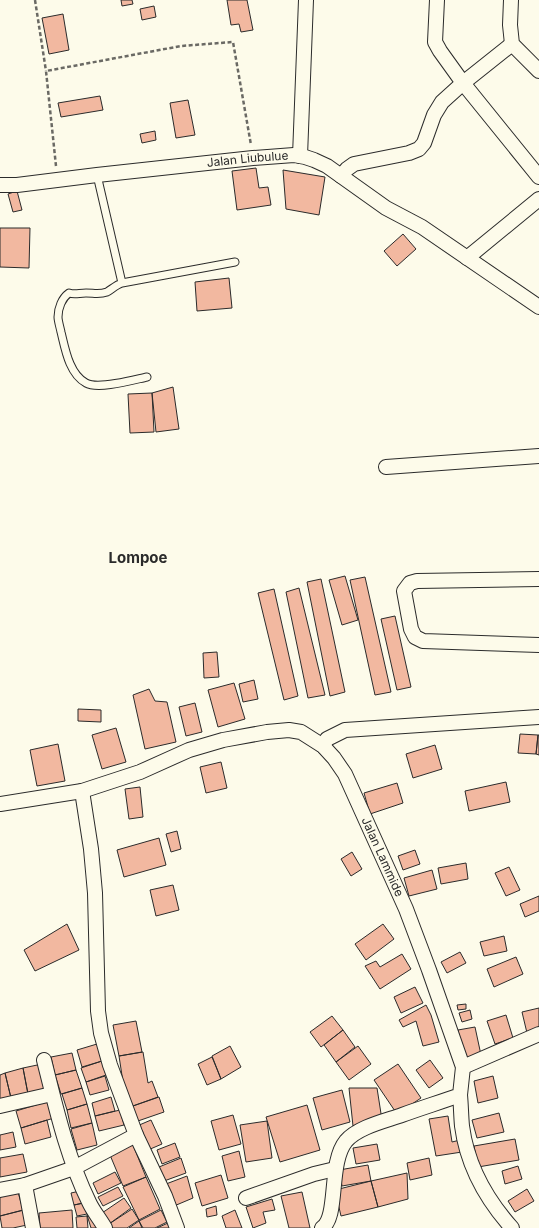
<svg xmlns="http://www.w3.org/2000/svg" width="539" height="1228" font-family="Inter,sans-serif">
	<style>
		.building { fill: #f2b8a0; stroke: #2b2b2b }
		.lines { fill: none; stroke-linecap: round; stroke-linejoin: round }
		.service-casing { stroke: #2b2b2b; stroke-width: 9 }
		.minor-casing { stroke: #2b2b2b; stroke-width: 16 }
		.path { stroke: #6a6964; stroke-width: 2.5; stroke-dasharray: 4 2.5; stroke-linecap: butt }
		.service { stroke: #fdfbea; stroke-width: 7 }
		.minor { stroke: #fdfbea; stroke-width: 14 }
		.labels { text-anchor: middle; stroke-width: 4; stroke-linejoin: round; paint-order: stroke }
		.street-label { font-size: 12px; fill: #2b2b2b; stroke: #fdfbea }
		.quarter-label { font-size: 15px; font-weight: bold; fill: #2b2b2b; stroke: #fdfbea }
	</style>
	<rect width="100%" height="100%" fill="#fdfbea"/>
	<!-- building -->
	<path class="building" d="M 121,0 L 132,0 L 133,4 L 122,6 Z
		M 227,0 L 247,0 L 253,30 L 241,32 L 239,24 L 231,25 Z
		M 154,6 L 156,17 L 142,20 L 140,9 Z
		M 63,14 L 69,50 L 49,54 L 42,18 Z
		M 100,96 L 103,110 L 61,117 L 58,103 Z
		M 188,100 L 195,135 L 176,138 L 170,103 Z
		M 155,131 L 156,140 L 142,143 L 140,134 Z
		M 256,168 L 259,188 L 268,187 L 271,205 L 237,210 L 232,171 Z
		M 283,170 L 325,177 L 319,215 L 286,209 Z
		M 17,191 L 22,210 L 13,212 L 8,194 Z
		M 0,228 L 30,228 L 29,268 L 0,267 Z
		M 403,234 L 416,249 L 397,266 L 384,251 Z
		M 229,278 L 232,308 L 197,311 L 195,282 Z
		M 173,387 L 179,429 L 156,432 L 152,393 Z
		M 152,393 L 154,432 L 130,433 L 128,394 Z
		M 345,576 L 358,620 L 342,625 L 329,580 Z
		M 365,577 L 391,692 L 375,695 L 350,580 Z
		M 321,579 L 345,692 L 330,696 L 307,582 Z
		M 299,588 L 325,695 L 308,698 L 286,592 Z
		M 274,589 L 298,696 L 284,700 L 258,593 Z
		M 395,616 L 411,687 L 397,690 L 381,619 Z
		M 217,652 L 219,677 L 204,678 L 203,653 Z
		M 254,680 L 258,699 L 243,702 L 239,684 Z
		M 234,683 L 245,719 L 218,727 L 208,690 Z
		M 149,689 L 155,701 L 167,702 L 176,742 L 145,749 L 133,695 Z
		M 195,703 L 202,732 L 186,736 L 179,707 Z
		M 78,709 L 101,710 L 101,722 L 78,721 Z
		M 116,728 L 126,762 L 102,769 L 92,735 Z
		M 520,734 L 538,735 L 536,754 L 518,753 Z
		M 538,735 L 539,735 L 539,755 L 536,754 Z
		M 58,744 L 65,781 L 37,786 L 30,750 Z
		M 435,745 L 442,769 L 413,778 L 406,754 Z
		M 221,762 L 227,788 L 206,793 L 200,767 Z
		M 506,782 L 510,802 L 469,811 L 465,791 Z
		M 397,783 L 403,803 L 370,814 L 364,793 Z
		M 140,787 L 143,817 L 129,819 L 125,789 Z
		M 177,831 L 181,849 L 171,852 L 166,834 Z
		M 159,838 L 166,865 L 124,877 L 117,850 Z
		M 415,850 L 420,864 L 403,870 L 398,856 Z
		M 352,852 L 362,869 L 351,876 L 341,859 Z
		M 466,863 L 468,879 L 441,884 L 438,868 Z
		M 509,867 L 520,890 L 506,896 L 495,873 Z
		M 432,870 L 437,889 L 409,896 L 404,878 Z
		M 173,885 L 179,910 L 156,916 L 150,890 Z
		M 539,896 L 539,911 L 525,917 L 520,904 Z
		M 67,924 L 79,950 L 35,971 L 24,950 Z
		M 383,924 L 394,939 L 366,960 L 355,944 Z
		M 504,936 L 507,951 L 484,956 L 480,942 Z
		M 460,952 L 466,963 L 447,973 L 441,962 Z
		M 402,954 L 411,969 L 380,989 L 365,966 L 376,961 L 380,967 Z
		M 516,957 L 523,974 L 494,987 L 487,969 Z
		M 415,987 L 423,1003 L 401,1013 L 394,997 Z
		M 466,1004 L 466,1009 L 458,1010 L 457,1005 Z
		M 426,1005 L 431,1015 L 439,1042 L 423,1046 L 416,1021 L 403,1027 L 399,1020 Z
		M 539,1008 L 539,1030 L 527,1033 L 522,1012 Z
		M 470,1010 L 472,1019 L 462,1022 L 459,1013 Z
		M 506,1015 L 513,1038 L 495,1044 L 487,1021 Z
		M 332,1016 L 343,1030 L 321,1047 L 310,1032 Z
		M 136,1021 L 142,1052 L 119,1056 L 113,1025 Z
		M 475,1027 L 481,1055 L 464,1059 L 458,1030 Z
		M 343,1030 L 355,1047 L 336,1062 L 324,1045 Z
		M 97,1044 L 102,1061 L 82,1067 L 77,1050 Z
		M 230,1046 L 241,1067 L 221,1079 L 212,1056 Z
		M 358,1046 L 371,1064 L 349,1080 L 336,1062 Z
		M 143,1052 L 148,1083 L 152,1081 L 158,1097 L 130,1107 L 125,1095 L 119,1056 Z
		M 72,1053 L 76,1070 L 55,1075 L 51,1057 Z
		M 212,1057 L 221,1079 L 207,1085 L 198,1064 Z
		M 430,1060 L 443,1078 L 429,1088 L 416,1070 Z
		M 102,1061 L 106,1075 L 86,1082 L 81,1068 Z
		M 42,1064 L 47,1089 L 28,1094 L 23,1068 Z
		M 398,1064 L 421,1098 L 397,1114 L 374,1080 Z
		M 23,1068 L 28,1094 L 11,1098 L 5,1073 Z
		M 76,1070 L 82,1088 L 61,1094 L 55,1075 Z
		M 5,1073 L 11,1098 L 0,1100 L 0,1075 Z
		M 105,1076 L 109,1090 L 90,1095 L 86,1082 Z
		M 493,1076 L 498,1098 L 478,1103 L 474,1081 Z
		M 82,1088 L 87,1104 L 67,1110 L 62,1094 Z
		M 349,1088 L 377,1088 L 382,1120 L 353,1126 Z
		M 342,1090 L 350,1122 L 322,1130 L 313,1098 Z
		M 111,1097 L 115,1111 L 95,1116 L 92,1103 Z
		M 159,1097 L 164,1112 L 135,1122 L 130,1107 Z
		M 49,1101 L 54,1118 L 21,1128 L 16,1111 Z
		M 87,1104 L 92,1123 L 71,1128 L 67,1110 Z
		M 307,1105 L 320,1150 L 280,1162 L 266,1117 Z
		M 120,1110 L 124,1125 L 99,1131 L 95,1116 Z
		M 499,1113 L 504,1132 L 477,1138 L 472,1120 Z
		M 233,1115 L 241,1144 L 219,1150 L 211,1121 Z
		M 448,1116 L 452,1142 L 460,1140 L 462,1152 L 436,1156 L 429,1119 Z
		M 47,1120 L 51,1137 L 25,1144 L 21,1128 Z
		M 151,1120 L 162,1144 L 148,1150 L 137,1126 Z
		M 267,1121 L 272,1158 L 246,1162 L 240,1125 Z
		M 92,1123 L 97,1145 L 77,1150 L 71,1129 Z
		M 13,1132 L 16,1147 L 0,1150 L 0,1135 Z
		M 515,1139 L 519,1160 L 478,1167 L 474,1146 Z
		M 175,1143 L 180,1157 L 162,1164 L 157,1150 Z
		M 377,1144 L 380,1160 L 356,1164 L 353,1148 Z
		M 133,1145 L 146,1177 L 123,1186 L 110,1155 Z
		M 239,1151 L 245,1177 L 228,1181 L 222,1156 Z
		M 23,1154 L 27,1172 L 0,1177 L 0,1158 Z
		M 181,1158 L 186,1173 L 164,1181 L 159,1167 Z
		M 429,1158 L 432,1175 L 410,1180 L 407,1163 Z
		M 368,1165 L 371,1181 L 342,1186 L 339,1170 Z
		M 518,1166 L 522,1179 L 505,1184 L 502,1171 Z
		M 115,1172 L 121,1183 L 98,1194 L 93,1183 Z
		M 407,1173 L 408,1199 L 378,1207 L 371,1181 Z
		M 221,1175 L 228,1198 L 202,1206 L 195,1183 Z
		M 187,1176 L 193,1198 L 174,1206 L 166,1184 Z
		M 146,1177 L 160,1209 L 139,1220 L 123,1187 Z
		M 371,1181 L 378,1207 L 341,1216 L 335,1190 Z
		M 118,1187 L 123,1196 L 103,1206 L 98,1197 Z
		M 527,1189 L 534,1201 L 515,1212 L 508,1201 Z
		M 80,1191 L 83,1203 L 74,1205 L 71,1193 Z
		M 18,1192 L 23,1210 L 0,1216 L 0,1197 Z
		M 302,1192 L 310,1228 L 289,1228 L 281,1196 Z
		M 124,1198 L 131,1208 L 109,1224 L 102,1213 Z
		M 272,1199 L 275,1210 L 263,1212 L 266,1223 L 253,1228 L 246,1207 Z
		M 84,1203 L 87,1214 L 77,1216 L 74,1205 Z
		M 216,1206 L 217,1215 L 207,1217 L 206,1209 Z
		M 132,1209 L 139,1220 L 127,1228 L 111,1228 L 109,1224 Z
		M 24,1210 L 27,1225 L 13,1228 L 2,1228 L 0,1216 Z
		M 72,1210 L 73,1228 L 40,1228 L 39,1213 Z
		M 161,1210 L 167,1222 L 155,1228 L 143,1228 L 139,1221 Z
		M 235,1210 L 242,1228 L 226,1228 L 222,1216 Z
		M 94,1213 L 99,1228 L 91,1228 L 87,1215 Z
		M 87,1216 L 88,1228 L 77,1228 L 76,1217 Z
		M 139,1221 L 142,1228 L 129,1228 Z
		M 168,1223 L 170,1228 L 157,1228 Z"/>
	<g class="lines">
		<defs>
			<path id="service" d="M 97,175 L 122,283
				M 147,377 C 133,380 98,390 86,383 C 69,374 65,348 61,332 C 60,327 58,321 58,317 C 58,308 62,298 69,293 C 75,295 79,293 86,293 C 94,293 99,295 107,292 C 112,289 116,285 122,283 L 235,262"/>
			<g id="minor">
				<path d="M 437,0 L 435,42 L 440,51 L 463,83 L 539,177"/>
				<path d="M 511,0 L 510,25 L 512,44 L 539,71"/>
				<path d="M 300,156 L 306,0"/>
				<path d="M 341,176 L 347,169 L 354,164 L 409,153 L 419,149 L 424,143 L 434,115 L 442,102 L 463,83 L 512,44"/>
				<path id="s1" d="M 0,185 L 17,185 L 97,175 L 253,158 L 294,155 L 305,157 L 314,160 L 327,166 L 386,208 L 422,227 L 539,307"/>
				<path d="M 467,258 L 539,199"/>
				<path d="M 386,467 L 539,456"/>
				<path d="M 539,579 L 417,581 L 410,583 L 404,591 L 411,629 L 415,637 L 423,641 L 539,645"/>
				<path d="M 323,746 L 327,739 L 345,730 L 539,717"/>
				<path d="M 82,791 L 91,849 L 95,893 L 98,1011 L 101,1033 L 110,1065 L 136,1135 L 165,1196 L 177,1228"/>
				<path id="s2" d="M 0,804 L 82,791 L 140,772 L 189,750 L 223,740 L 267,732 L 289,730 L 301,732 L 323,746 L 334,758 L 345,774 L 406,909 L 429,970 L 463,1067 L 460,1095 C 441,1102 421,1108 402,1115 C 385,1121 358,1127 346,1141 C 328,1163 339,1217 322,1228"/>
				<path d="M 44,1060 C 56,1108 67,1157 89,1202 C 93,1211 100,1219 105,1228"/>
				<path d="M 463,1067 L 539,1034"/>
				<path d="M 460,1095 C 461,1105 461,1115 462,1126 C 467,1164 486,1199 512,1228"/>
				<path d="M 0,1106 L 52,1094"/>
				<path d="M 25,1185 L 33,1228"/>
				<path d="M 0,1190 L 25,1185 L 74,1168 L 136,1135"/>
				<path d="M 246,1198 L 314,1174 L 335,1169"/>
			</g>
		</defs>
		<!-- service casing -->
		<use href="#service" class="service-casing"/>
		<!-- minor casing -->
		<use href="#minor" class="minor-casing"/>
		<!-- path -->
		<path class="path" d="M 35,0 L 46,71
			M 56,166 L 46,71 L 181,46 L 233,42 L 251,145"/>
		<!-- service -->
		<use href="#service" class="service"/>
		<!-- minor -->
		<use href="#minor" class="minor"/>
	</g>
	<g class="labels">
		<!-- street labels -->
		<g class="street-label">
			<text dy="4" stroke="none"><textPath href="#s1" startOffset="249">Jalan Liubulue</textPath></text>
			<text dy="4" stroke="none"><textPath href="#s2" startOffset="465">Jalan Lammide</textPath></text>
		</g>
		<!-- quarter labels -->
		<g class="quarter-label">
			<text x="138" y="563">Lompoe</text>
		</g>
	</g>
</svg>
